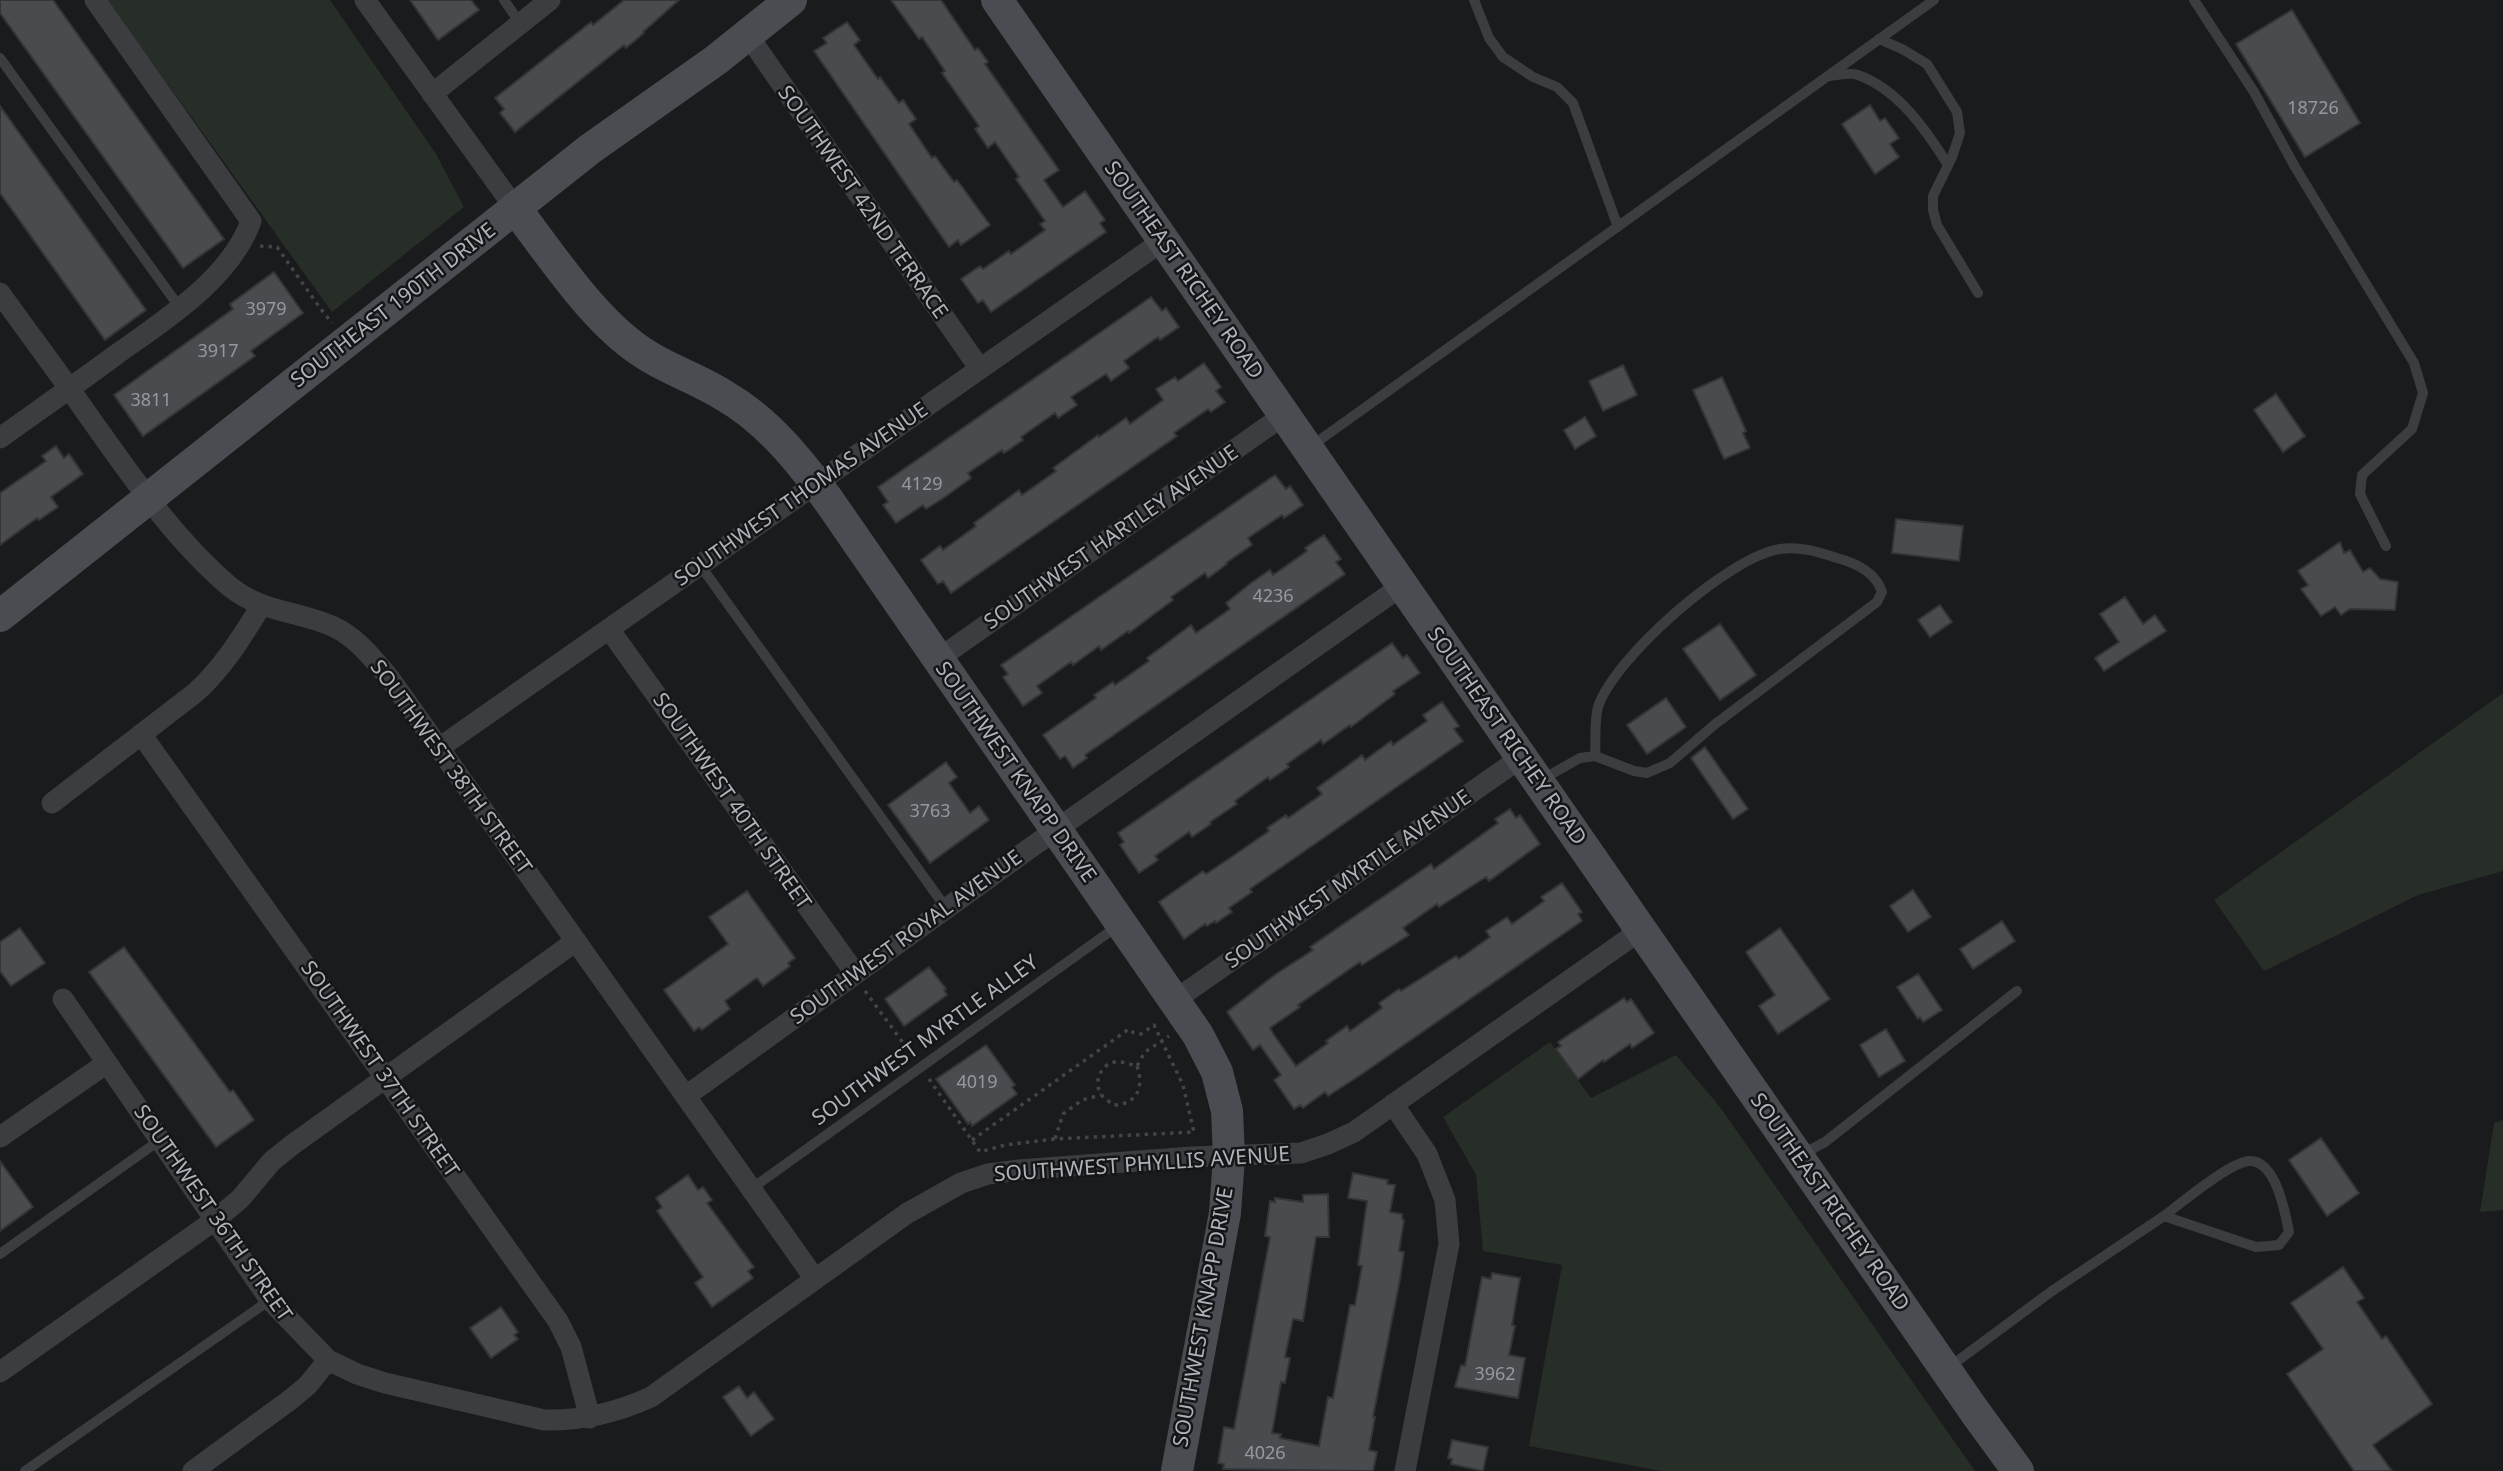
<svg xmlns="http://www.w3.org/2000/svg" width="2503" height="1471" font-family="'Noto Sans',sans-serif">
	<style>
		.green { fill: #272e27 }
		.building { fill: #4a4b4e; stroke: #353538; stroke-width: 2 }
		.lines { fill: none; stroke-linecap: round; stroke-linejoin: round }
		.path { stroke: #424448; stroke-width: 3.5; stroke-dasharray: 3.5 5; stroke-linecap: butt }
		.lane { stroke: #3c3d41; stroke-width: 10 }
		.street { stroke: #3c3d41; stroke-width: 21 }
		.secondary { stroke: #4a4c51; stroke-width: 32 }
		.labels { text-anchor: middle; stroke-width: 5; stroke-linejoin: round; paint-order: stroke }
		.number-label { font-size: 18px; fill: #95999f }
		.street-label { font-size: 21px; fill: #aeb3ba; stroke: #151517 }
	</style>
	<rect width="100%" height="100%" fill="#1a1b1c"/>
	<!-- green -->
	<path class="green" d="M 107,0 L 330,0 L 436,154 L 464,207 L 332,312 Z
		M 2503,693 L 2503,871 L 2418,895 L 2264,971 L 2214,900 Z
		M 1550,1042 L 1591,1098 L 1676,1055 L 1720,1107 L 1975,1471 L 1661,1471 L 1529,1446 L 1562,1265 L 1483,1251 L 1476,1175 L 1443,1117 Z
		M 2503,1120 L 2503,1210 L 2480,1212 L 2494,1123 Z"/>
	<!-- building -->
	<path class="building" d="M 0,0 L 53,0 L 224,239 L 183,268 L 0,13 Z
		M 410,0 L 471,0 L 479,10 L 438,40 Z
		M 624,0 L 679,0 L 643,32 L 644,33 L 626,48 L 624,45 L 515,132 L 500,113 L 504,109 L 495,98 L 591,22 L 593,25 Z
		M 891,0 L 941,0 L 975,50 L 978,48 L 988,62 L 985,64 L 1059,170 L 1044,180 L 1063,207 L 1085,191 L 1105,220 L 1100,223 L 1106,232 L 991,312 L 983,300 L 978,303 L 961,279 L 980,266 L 983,269 L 1009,251 L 1011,254 L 1045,230 L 1040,224 L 1045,221 L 1016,179 L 1019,177 L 995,142 L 988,148 L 975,129 L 979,126 L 942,73 L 945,71 L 922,37 L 919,39 Z
		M 2292,10 L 2360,123 L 2305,157 L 2236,44 Z
		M 847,22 L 860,40 L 854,45 L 878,79 L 880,77 L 899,103 L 903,100 L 916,119 L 909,124 L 932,158 L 935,156 L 954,182 L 957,180 L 990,225 L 961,245 L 958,240 L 949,247 L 814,51 L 827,43 L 823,38 Z
		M 1870,105 L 1880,121 L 1885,118 L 1899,138 L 1890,144 L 1899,157 L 1875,174 L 1842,124 Z
		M 0,106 L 146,310 L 105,340 L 0,193 Z
		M 274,272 L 303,313 L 251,351 L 255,356 L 143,436 L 114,395 L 233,309 L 230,304 Z
		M 1151,297 L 1162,311 L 1166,308 L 1179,327 L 1160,340 L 1158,337 L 1124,361 L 1129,368 L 1111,381 L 1106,374 L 1071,397 L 1077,405 L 1058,418 L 1055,413 L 1021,437 L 1023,440 L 1004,453 L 1002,450 L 968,473 L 971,478 L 945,497 L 926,509 L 923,505 L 896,523 L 883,505 L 888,502 L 878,487 Z
		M 1204,363 L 1221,387 L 1216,391 L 1225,402 L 1211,412 L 1208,409 L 1174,433 L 1177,436 L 951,593 L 943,581 L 938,584 L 921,560 L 940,546 L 943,550 L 976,526 L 974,523 L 1019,490 L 1022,495 L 1056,471 L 1053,468 L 1098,435 L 1099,437 L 1126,418 L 1130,424 L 1163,400 L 1156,389 L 1175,377 L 1178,381 Z
		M 1623,365 L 1637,395 L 1603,411 L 1589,381 Z
		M 1722,377 L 1746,431 L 1743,433 L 1750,448 L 1724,459 L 1693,390 Z
		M 2276,394 L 2305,436 L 2283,452 L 2254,410 Z
		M 1585,417 L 1596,436 L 1575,449 L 1564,430 Z
		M 56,446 L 64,458 L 69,454 L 83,474 L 51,497 L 58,507 L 39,520 L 37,518 L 0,545 L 0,493 L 46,461 L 42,456 Z
		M 1275,475 L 1286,489 L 1290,486 L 1303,505 L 1284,518 L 1282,515 L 1248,538 L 1252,545 L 1226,563 L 1227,564 L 1208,578 L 1205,573 L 1171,597 L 1173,600 L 1129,633 L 1128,631 L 1101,650 L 1099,646 L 1073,665 L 1071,662 L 1037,686 L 1042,693 L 1023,706 L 1003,677 L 1008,674 L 1001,665 Z
		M 1896,519 L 1963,526 L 1959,561 L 1892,553 Z
		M 1324,535 L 1341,559 L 1336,562 L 1345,574 L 1085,755 L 1087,758 L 1073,768 L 1065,756 L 1060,759 L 1043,735 L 1096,698 L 1094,695 L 1113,682 L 1115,685 L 1149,661 L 1147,658 L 1191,625 L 1196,633 L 1230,609 L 1226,603 L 1251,583 L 1270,570 L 1273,575 L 1307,551 L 1305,548 Z
		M 2340,542 L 2344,553 L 2350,550 L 2363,572 L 2370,568 L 2380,579 L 2398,582 L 2395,610 L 2350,609 L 2341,615 L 2335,607 L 2321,616 L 2301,589 L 2308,585 L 2298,571 Z
		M 2125,597 L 2143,624 L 2155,615 L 2166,631 L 2104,671 L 2095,658 L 2119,642 L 2100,614 Z
		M 1940,605 L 1952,622 L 1930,637 L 1918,620 Z
		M 1720,624 L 1756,675 L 1720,700 L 1683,649 Z
		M 1392,643 L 1403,658 L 1407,655 L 1420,673 L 1393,691 L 1395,694 L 1351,727 L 1350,725 L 1323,744 L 1321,740 L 1287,764 L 1289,767 L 1270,780 L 1268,777 L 1235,801 L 1237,804 L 1210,822 L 1211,824 L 1192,837 L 1189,832 L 1155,856 L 1158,860 L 1139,873 L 1120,845 L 1124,842 L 1118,833 Z
		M 1666,698 L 1686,727 L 1647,754 L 1627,725 Z
		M 1442,702 L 1459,726 L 1454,729 L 1463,741 L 1250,889 L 1252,892 L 1229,908 L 1232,912 L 1216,923 L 1215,921 L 1207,926 L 1205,924 L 1184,939 L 1159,902 L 1203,871 L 1206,874 L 1233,856 L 1269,831 L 1267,828 L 1286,815 L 1288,818 L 1322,794 L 1317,788 L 1362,755 L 1365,760 L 1391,741 L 1393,745 L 1427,721 L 1423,715 Z
		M 1705,747 L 1748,809 L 1733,819 L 1691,758 Z
		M 946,762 L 957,777 L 949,783 L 970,813 L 979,806 L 989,820 L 930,863 L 888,805 Z
		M 1510,809 L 1516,818 L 1520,815 L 1540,844 L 1489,881 L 1486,877 L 1439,907 L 1437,904 L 1403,928 L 1409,935 L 1362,965 L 1360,962 L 1298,1005 L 1300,1007 L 1270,1028 L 1274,1035 L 1296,1066 L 1328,1043 L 1326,1041 L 1347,1026 L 1350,1031 L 1382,1008 L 1379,1003 L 1399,989 L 1401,991 L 1456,956 L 1459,959 L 1490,937 L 1486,931 L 1507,917 L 1512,924 L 1544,901 L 1541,897 L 1562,883 L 1582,912 L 1578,914 L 1582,921 L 1362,1074 L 1328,1096 L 1325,1092 L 1303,1108 L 1300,1105 L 1294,1109 L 1274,1080 L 1281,1075 L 1260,1045 L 1253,1050 L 1227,1012 L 1276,974 L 1313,950 L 1310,947 L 1431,864 L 1434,869 L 1498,823 L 1495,819 Z
		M 1913,890 L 1931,917 L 1908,932 L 1890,906 Z
		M 747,891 L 795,958 L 788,963 L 790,966 L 763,986 L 757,978 L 755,979 L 725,1001 L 730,1009 L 702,1030 L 699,1027 L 694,1031 L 664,990 L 728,944 L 709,917 Z
		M 2002,921 L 2015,941 L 1973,969 L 1960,949 Z
		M 20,928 L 45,963 L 11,986 L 0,971 L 0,942 Z
		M 1780,928 L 1830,999 L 1778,1034 L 1759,1006 L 1775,995 L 1746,952 Z
		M 124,947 L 230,1092 L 233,1090 L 254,1120 L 216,1147 L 89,972 Z
		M 929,967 L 946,989 L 944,990 L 947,995 L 904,1026 L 885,999 Z
		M 1918,974 L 1942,1010 L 1923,1022 L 1920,1017 L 1918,1019 L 1897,987 Z
		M 1624,998 L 1627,1002 L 1631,999 L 1654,1033 L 1632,1048 L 1630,1044 L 1604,1062 L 1603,1060 L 1578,1079 L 1556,1049 L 1561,1046 L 1558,1042 Z
		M 1886,1029 L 1905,1061 L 1879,1077 L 1860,1045 Z
		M 986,1045 L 1015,1085 L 1012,1087 L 1017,1094 L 972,1126 L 970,1122 L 968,1124 L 936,1079 Z
		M 2321,1138 L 2359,1193 L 2327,1216 L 2289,1160 Z
		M 0,1161 L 33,1207 L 0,1231 Z
		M 1353,1173 L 1388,1180 L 1387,1184 L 1395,1185 L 1390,1212 L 1402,1214 L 1402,1219 L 1404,1220 L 1399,1251 L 1404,1252 L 1400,1279 L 1373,1417 L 1375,1417 L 1369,1450 L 1377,1452 L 1373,1471 L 1223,1469 L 1224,1464 L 1218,1463 L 1224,1427 L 1234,1429 L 1270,1237 L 1265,1236 L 1270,1201 L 1275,1202 L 1275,1198 L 1303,1202 L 1303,1195 L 1328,1194 L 1329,1237 L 1316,1237 L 1303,1321 L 1293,1319 L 1285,1357 L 1290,1358 L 1285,1383 L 1281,1382 L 1272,1433 L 1281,1434 L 1280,1438 L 1319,1446 L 1328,1397 L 1333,1398 L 1350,1305 L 1355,1305 L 1362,1266 L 1358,1265 L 1367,1201 L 1348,1198 Z
		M 688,1175 L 698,1190 L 703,1187 L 712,1200 L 707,1203 L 754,1267 L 748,1271 L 753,1278 L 712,1307 L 695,1283 L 703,1277 L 657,1211 L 662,1207 L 656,1198 Z
		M 2343,1267 L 2364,1298 L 2357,1302 L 2382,1339 L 2386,1336 L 2432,1404 L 2373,1445 L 2392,1471 L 2354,1471 L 2287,1374 L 2323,1349 L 2291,1303 Z
		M 1492,1273 L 1520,1278 L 1512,1325 L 1515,1326 L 1509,1355 L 1525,1358 L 1518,1398 L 1455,1387 L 1461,1365 L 1465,1366 L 1482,1277 L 1491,1279 Z
		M 501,1307 L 518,1332 L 514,1335 L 518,1339 L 491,1358 L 470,1328 Z
		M 739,1386 L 747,1398 L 754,1392 L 774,1419 L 751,1436 L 723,1397 Z
		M 1452,1440 L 1488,1447 L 1483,1471 L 1451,1464 L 1452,1459 L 1448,1458 Z"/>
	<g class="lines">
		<!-- path -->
		<path class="path" d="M 260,246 L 277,247 L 320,308 L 332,323
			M 865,991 L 912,1055
			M 1137,1066 C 1144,1087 1138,1104 1114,1105 C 1110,1102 1104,1099 1101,1094 C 1093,1082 1101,1064 1115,1062 C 1124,1061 1130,1065 1137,1066 L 1145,1052 L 1169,1036
			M 929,1079 L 980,1152 L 1005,1145 L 1055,1139
			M 972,1140 L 1129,1029 L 1134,1033 L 1141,1034 L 1154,1025 L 1183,1085 L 1194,1132 L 1055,1139 L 1063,1114 L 1082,1100 L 1101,1095"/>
		<!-- lane -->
		<path class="lane" d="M 504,0 L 520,23
			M 1474,0 L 1489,38 L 1503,57 L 1533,77 L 1557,87 L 1573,103 L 1618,227
			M 2194,0 L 2254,92 L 2295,167 L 2414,363 L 2423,393 L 2412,429 L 2362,475 L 2360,494 L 2386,546
			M 1879,39 L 1902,49 L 1927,64 L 1957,112 L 1960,133 L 1952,157 L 1933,196 L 1933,210 L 1937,225 L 1978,293
			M 0,58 L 180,308
			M 1830,76 C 1839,75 1850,72 1858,75 C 1898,89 1926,130 1948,165
			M 1310,447 L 1934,0
			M 700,565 L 946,908
			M 1541,780 L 1580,758 L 1595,756 L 1634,771 L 1647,773 L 1670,763 L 1714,725 L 1877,602 L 1882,592 C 1876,573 1856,563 1837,558 C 1818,552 1800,546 1780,549 C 1728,557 1614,658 1598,707 C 1594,722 1596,741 1595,756
			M 1801,1155 L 1825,1142 L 2017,991
			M 751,1189 L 1119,925
			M 0,1254 L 160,1140
			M 1948,1368 L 2052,1291 L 2164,1216 L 2256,1247 L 2279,1245 L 2289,1232 C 2285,1212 2276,1161 2250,1161 C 2231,1161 2181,1203 2164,1216
			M 25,1471 L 270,1300"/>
		<!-- street -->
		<path class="street" d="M 365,0 L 515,208
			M 747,34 L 980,369
			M 432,94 L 550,0
			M 0,293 C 30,335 61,376 90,418 C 132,477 174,539 229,586 C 262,613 296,610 332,626 C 357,637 374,660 391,680 L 815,1279
			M 0,438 C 39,410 78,383 117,354 C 165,320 231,278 251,221 L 95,0
			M 609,629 L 855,973
			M 938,659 L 1284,415
			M 141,734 L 558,1321 L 571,1347 L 590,1418
			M 439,748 L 1164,240
			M 52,803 L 195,693 C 223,668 241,638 261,606
			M 63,999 L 270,1300 L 328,1360 L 357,1374 L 385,1383 L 544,1420 C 583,1421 616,1413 651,1397 L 906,1214 L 961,1183 L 988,1174 L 1019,1170 L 1192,1157 L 1301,1153 L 1328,1144 L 1354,1132 L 1641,930
			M 1175,1000 L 1522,757
			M 686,1096 L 1026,851 L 1403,585
			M 1393,1104 L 1427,1154 L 1445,1200 L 1449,1244 L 1405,1471
			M 0,1137 L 107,1063
			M 0,1372 L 215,1220 L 240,1199 L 272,1161 L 292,1145 L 576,941
			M 193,1471 L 290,1400 L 308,1385 L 328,1360"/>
		<!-- secondary -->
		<path class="secondary" d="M 997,0 L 1975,1412 L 2018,1471
			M 515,208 C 549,252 588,312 632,345 C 660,367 695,377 725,396 C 768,421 800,461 829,501 L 1198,1035 L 1217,1072 L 1227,1111 L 1229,1157 L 1225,1213 L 1177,1471
			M 0,616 L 590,149 L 716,60 L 791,0"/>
	</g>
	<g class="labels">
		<!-- number labels -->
		<g class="number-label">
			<text x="2313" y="114">18726</text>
			<text x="266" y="315">3979</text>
			<text x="218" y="357">3917</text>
			<text x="151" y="406">3811</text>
			<text x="922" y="490">4129</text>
			<text x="1273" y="602">4236</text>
			<text x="930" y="817">3763</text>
			<text x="977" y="1088">4019</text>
			<text x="1495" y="1380">3962</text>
			<text x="1265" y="1459">4026</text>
		</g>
		<!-- street labels -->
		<g class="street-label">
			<text transform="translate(863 202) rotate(55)" y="7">SOUTHWEST 42ND TERRACE</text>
			<text transform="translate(1184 270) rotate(55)" y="7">SOUTHEAST RICHEY ROAD</text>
			<text transform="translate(393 305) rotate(-38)" y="7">SOUTHEAST 190TH DRIVE</text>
			<text transform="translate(801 494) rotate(-35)" y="7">SOUTHWEST THOMAS AVENUE</text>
			<text transform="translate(1111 537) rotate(-35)" y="7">SOUTHWEST HARTLEY AVENUE</text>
			<text transform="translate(1507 736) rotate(55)" y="7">SOUTHEAST RICHEY ROAD</text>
			<text transform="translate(451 767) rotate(54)" y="7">SOUTHWEST 38TH STREET</text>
			<text transform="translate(1016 772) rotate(55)" y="7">SOUTHWEST KNAPP DRIVE</text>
			<text transform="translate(732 801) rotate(55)" y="7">SOUTHWEST 40TH STREET</text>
			<text transform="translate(1348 879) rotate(-35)" y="7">SOUTHWEST MYRTLE AVENUE</text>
			<text transform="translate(906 937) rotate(-36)" y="7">SOUTHWEST ROYAL AVENUE</text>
			<text transform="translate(925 1040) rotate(-36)" y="7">SOUTHWEST MYRTLE ALLEY</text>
			<text transform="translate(380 1069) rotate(55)" y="7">SOUTHWEST 37TH STREET</text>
			<text transform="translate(1142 1164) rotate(-4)" y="7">SOUTHWEST PHYLLIS AVENUE</text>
			<text transform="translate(1830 1202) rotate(55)" y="7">SOUTHEAST RICHEY ROAD</text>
			<text transform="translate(213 1213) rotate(55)" y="7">SOUTHWEST 36TH STREET</text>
			<text transform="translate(1203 1317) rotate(-80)" y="7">SOUTHWEST KNAPP DRIVE</text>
		</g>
	</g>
</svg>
